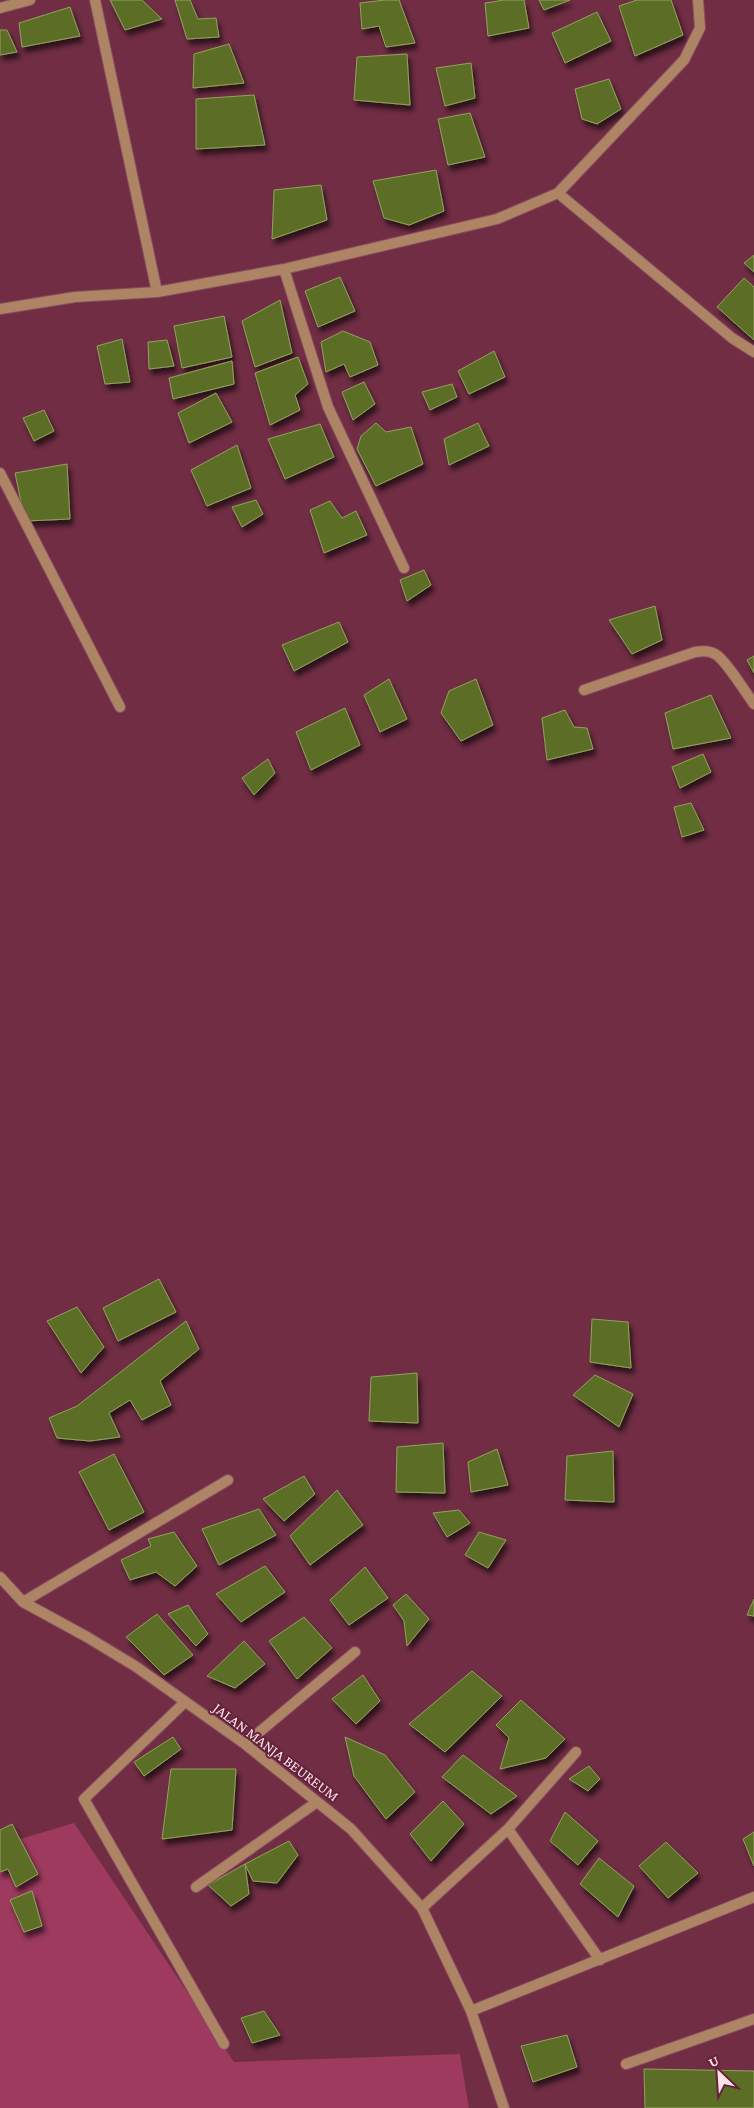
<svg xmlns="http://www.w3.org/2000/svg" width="754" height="2108" font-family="'Crimson Pro',serif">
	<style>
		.green { fill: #9d3a5e }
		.building { fill: #5c6d26; stroke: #91a35d; filter: url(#shadow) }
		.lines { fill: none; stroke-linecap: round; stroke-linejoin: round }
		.street-casing { stroke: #894e62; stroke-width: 12 }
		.street { stroke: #ad8564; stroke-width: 10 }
		.labels { text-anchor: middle; stroke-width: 4; stroke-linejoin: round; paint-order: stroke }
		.street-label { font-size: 15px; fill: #fde3e9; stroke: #64223a }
	</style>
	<defs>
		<filter id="shadow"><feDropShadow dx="3" dy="5.5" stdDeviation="2.5" flood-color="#0009"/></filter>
	</defs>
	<rect width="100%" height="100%" fill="#702d44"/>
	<!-- green -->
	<path class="green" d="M 74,1823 L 234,2062 L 460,2054 L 469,2108 L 0,2108 L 0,1845 Z"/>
	<!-- building -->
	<path class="building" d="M 110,0 L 142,0 L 162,19 L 125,30 Z
		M 175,0 L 190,0 L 198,19 L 216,18 L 219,37 L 187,39 Z
		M 385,0 L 399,0 L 415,43 L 386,47 L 379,26 L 362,29 L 360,3 Z
		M 504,0 L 524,0 L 529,28 L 488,36 L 485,3 Z
		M 539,0 L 570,0 L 544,10 Z
		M 637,0 L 671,0 L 683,35 L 635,56 L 619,6 Z
		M 70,7 L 80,36 L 22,47 L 19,23 Z
		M 597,12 L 611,41 L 565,63 L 552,33 Z
		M 0,30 L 7,30 L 17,52 L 0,55 Z
		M 229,44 L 244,83 L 193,88 L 194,54 Z
		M 407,54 L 410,105 L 354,100 L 357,57 Z
		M 471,63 L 475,98 L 445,106 L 436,68 Z
		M 609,79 L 621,109 L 597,124 L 582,119 L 575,89 Z
		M 254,95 L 265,145 L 196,149 L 196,99 Z
		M 470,113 L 485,157 L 448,165 L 438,119 Z
		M 436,170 L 444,211 L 409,225 L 384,218 L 373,181 Z
		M 321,185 L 327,220 L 272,239 L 274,190 Z
		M 754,255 L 754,272 L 744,263 Z
		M 340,277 L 355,311 L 318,327 L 305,291 Z
		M 744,278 L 754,287 L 754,340 L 717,307 Z
		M 280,300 L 292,353 L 255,367 L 242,321 Z
		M 224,316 L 232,357 L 182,368 L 174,326 Z
		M 343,331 L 370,342 L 378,365 L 350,377 L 344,364 L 326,372 L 321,342 Z
		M 122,339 L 130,382 L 105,384 L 97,346 Z
		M 167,340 L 174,366 L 149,369 L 148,342 Z
		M 494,351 L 505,377 L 469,394 L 458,371 Z
		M 298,357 L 308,384 L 295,395 L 300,410 L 270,425 L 255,373 Z
		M 232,361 L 234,384 L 173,399 L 169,378 Z
		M 364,382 L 375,404 L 353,420 L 342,392 Z
		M 452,384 L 457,397 L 430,410 L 422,392 Z
		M 216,393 L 232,422 L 189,443 L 178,413 Z
		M 44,410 L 54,431 L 34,441 L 23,418 Z
		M 376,423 L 386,432 L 411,427 L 423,464 L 376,486 L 357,449 L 361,436 Z
		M 478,423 L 489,446 L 449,465 L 444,439 Z
		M 320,424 L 334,457 L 285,479 L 268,439 Z
		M 237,445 L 251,488 L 207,506 L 191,470 Z
		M 67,464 L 70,519 L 25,521 L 15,473 Z
		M 256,500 L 263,514 L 242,527 L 232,507 Z
		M 330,501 L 342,518 L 356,511 L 367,535 L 324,553 L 310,510 Z
		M 424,570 L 431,585 L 407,601 L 400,580 Z
		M 655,606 L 662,640 L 632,654 L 609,620 Z
		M 339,622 L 348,642 L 294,671 L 282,645 Z
		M 754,656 L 754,673 L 747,660 Z
		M 389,679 L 407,719 L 380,732 L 364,695 Z
		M 476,679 L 493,725 L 461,741 L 441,713 L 449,691 Z
		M 711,695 L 731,738 L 673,749 L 665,713 Z
		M 345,708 L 360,745 L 311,770 L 296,732 Z
		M 565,710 L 574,727 L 587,728 L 593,749 L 547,760 L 542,718 Z
		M 703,754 L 711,772 L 680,788 L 672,767 Z
		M 268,759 L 275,773 L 254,795 L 242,778 Z
		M 691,803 L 704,830 L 682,837 L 674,807 Z
		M 159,1279 L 176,1312 L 118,1341 L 103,1308 Z
		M 77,1307 L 104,1347 L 81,1373 L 47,1321 Z
		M 592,1319 L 628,1322 L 631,1368 L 590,1362 Z
		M 186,1321 L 199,1349 L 160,1381 L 171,1405 L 142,1420 L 130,1400 L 109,1413 L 120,1437 L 90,1441 L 57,1438 L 49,1418 L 77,1406 Z
		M 417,1373 L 418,1423 L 369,1421 L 371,1377 Z
		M 595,1375 L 633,1394 L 619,1427 L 573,1395 Z
		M 443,1443 L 445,1493 L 396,1492 L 397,1447 Z
		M 497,1449 L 508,1485 L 471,1492 L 468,1462 Z
		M 613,1451 L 614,1502 L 565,1500 L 567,1456 Z
		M 114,1454 L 144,1512 L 109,1530 L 79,1472 Z
		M 304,1476 L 315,1494 L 284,1521 L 263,1499 Z
		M 337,1490 L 363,1525 L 310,1565 L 290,1536 Z
		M 259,1509 L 276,1535 L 219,1565 L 202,1529 Z
		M 459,1510 L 470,1523 L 447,1537 L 433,1513 Z
		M 174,1532 L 197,1566 L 175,1586 L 156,1572 L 130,1580 L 121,1560 L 151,1546 L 148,1539 Z
		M 479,1532 L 506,1540 L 488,1568 L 465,1555 Z
		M 265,1566 L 285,1592 L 241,1622 L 216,1594 Z
		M 365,1567 L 388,1598 L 349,1625 L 330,1600 Z
		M 406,1594 L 429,1619 L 407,1646 L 404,1621 L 393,1605 Z
		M 754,1599 L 754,1616 L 747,1615 Z
		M 188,1605 L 208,1634 L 196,1646 L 168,1614 Z
		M 157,1614 L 193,1655 L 164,1675 L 126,1637 Z
		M 304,1617 L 332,1648 L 297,1679 L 269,1641 Z
		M 244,1641 L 265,1664 L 235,1688 L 207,1676 Z
		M 472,1671 L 502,1696 L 445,1752 L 409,1724 Z
		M 363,1675 L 380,1701 L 356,1724 L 332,1699 Z
		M 521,1700 L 565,1739 L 546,1758 L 500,1769 L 509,1738 L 496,1725 Z
		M 173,1737 L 181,1749 L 144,1776 L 134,1762 Z
		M 345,1737 L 385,1755 L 415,1792 L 386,1819 L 354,1776 Z
		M 463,1755 L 517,1796 L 491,1814 L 442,1777 Z
		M 589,1766 L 600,1779 L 588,1791 L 569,1779 Z
		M 171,1769 L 236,1769 L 232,1830 L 162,1839 Z
		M 443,1801 L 464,1824 L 431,1861 L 410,1834 Z
		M 565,1812 L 598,1841 L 578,1865 L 550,1841 Z
		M 12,1824 L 38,1874 L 16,1887 L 8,1869 L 0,1872 L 0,1830 Z
		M 754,1832 L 754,1866 L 743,1839 Z
		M 289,1841 L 298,1855 L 277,1883 L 253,1881 L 245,1864 Z
		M 666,1842 L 698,1873 L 668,1898 L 639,1866 Z
		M 599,1858 L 634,1886 L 618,1917 L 580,1884 Z
		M 245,1864 L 249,1894 L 231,1906 L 208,1885 Z
		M 32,1891 L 42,1926 L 24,1932 L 10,1900 Z
		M 264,2011 L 280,2035 L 252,2043 L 241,2018 Z
		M 567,2035 L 577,2067 L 533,2082 L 521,2046 Z
		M 644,2069 L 754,2071 L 754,2108 L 645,2108 Z"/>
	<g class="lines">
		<defs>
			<path id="street" d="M 95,0 L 157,292
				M 0,8 L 30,0
				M 558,193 L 732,338 L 754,352
				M 284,269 L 328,407 L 404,568
				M 0,309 L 75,297 L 157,292 L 284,269 L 497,219 L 558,193 L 684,60 L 700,28 L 698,0
				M 0,473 L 120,707
				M 584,690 L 695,652 C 701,651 709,650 715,654 C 725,659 746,693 754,704
				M 0,1577 L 23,1602 L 87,1637 L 135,1666 L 245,1744 L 351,1829 L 422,1908 L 471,2011 L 504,2108
				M 23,1602 L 228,1480
				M 185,1702 L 84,1799 L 224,2044
				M 245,1744 L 355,1652
				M 508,1829 L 600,1960
				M 196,1887 L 317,1802
				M 422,1908 L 508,1829 L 576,1752
				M 471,2011 L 754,1897
				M 626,2064 L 754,2019"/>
		</defs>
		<!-- street casing -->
		<use href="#street" class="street-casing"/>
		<!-- street -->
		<use href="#street" class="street"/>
	</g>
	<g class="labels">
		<!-- street labels -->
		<g class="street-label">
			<text transform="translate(276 1752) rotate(37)" y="5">JALAN MANJA BEUREUM</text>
		</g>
	</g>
	<!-- north arrow -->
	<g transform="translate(719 2073) rotate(335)" stroke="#64223a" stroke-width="4" paint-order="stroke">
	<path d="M0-4L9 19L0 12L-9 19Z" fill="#fde3e9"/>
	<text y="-8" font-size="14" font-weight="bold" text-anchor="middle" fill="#fde3e9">U</text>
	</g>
</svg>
